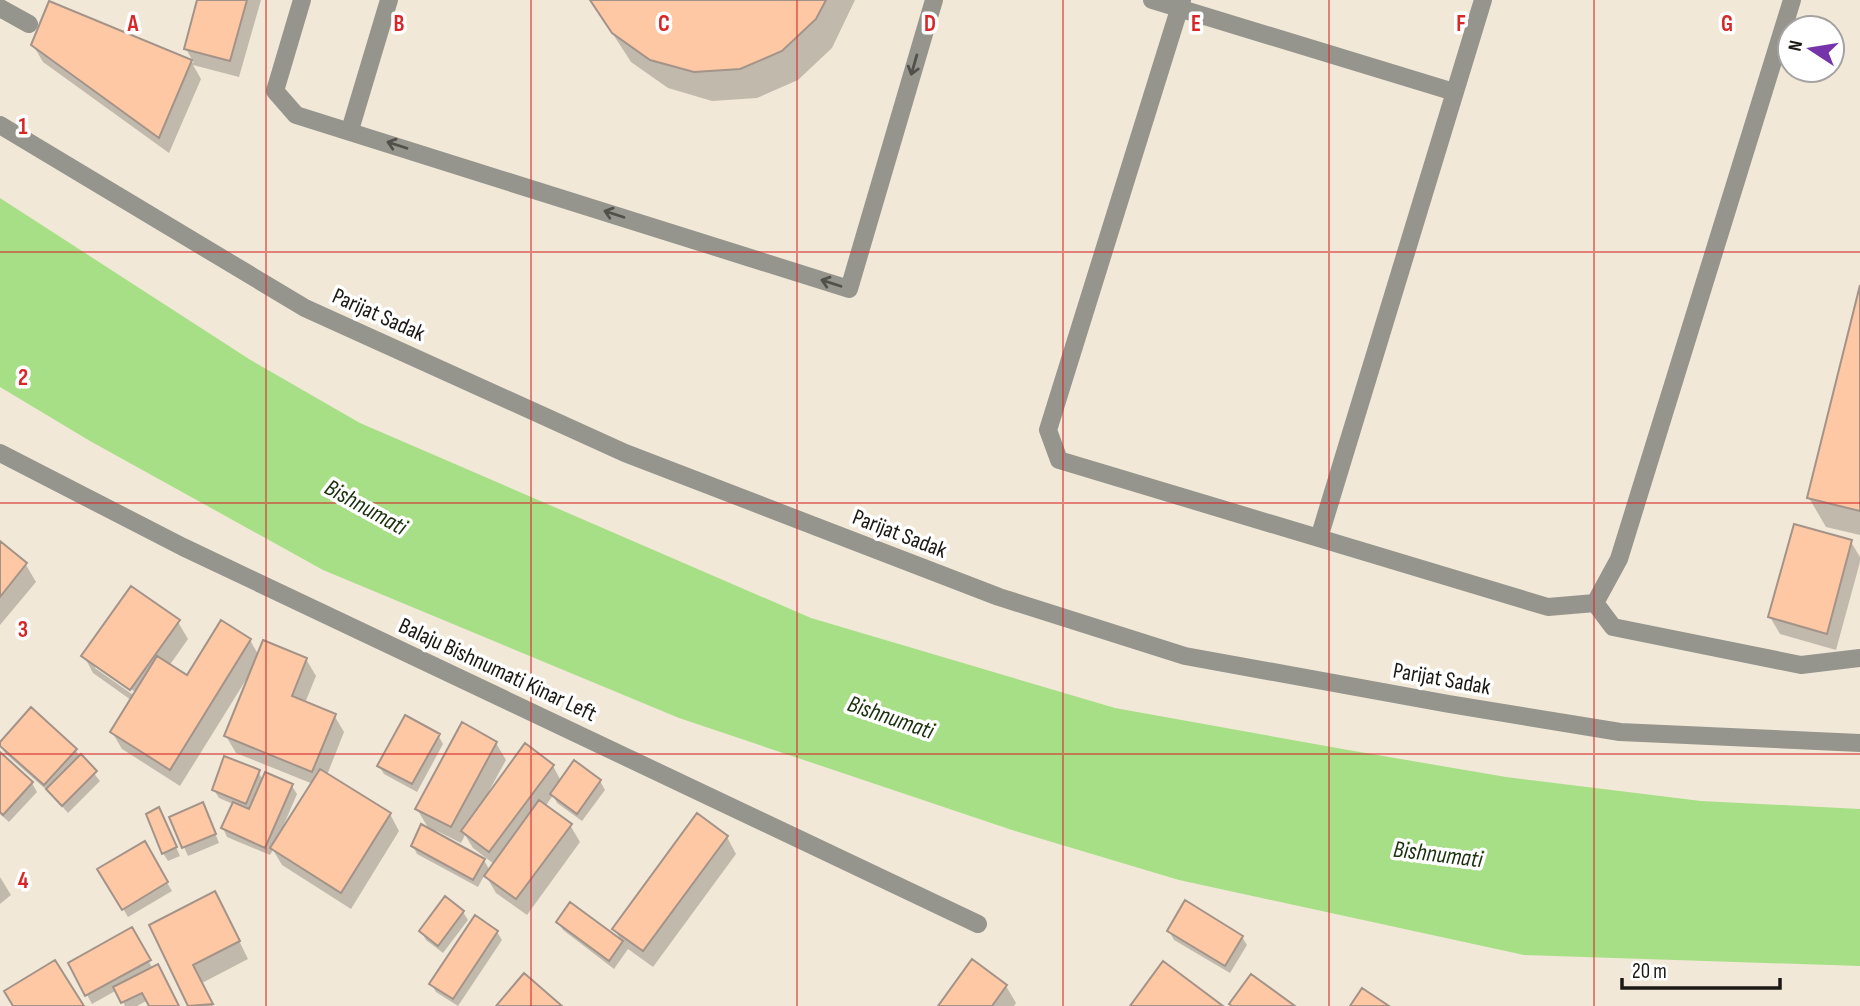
<svg xmlns="http://www.w3.org/2000/svg" width="1860" height="1006" font-family="'Sofia Sans Condensed',sans-serif">
	<style>
		.water { fill: #a7df87 }
		.shadow { fill: #0003; fill-rule: evenodd }
		.building { fill: #ffc8a5; stroke: #a39389; stroke-width: 2 }
		.lines { fill: none; stroke-linecap: round; stroke-linejoin: round }
		.lane { stroke: #95958e; stroke-width: 18 }
		.street { stroke: #95958e; stroke-width: 18 }
		.oneway { stroke: #52504a }
		.grid { fill: none; stroke: #d62828; stroke-width: 2; stroke-opacity: 0.55 }
		.labels { text-anchor: middle; stroke-width: 7; stroke-linejoin: round; paint-order: stroke }
		.street-label { font-size: 23px; fill: #1c1813; stroke: #fff }
		.water-label { font-size: 24px; font-style: italic; fill: #1b300d; stroke: #fff }
		.grid-label { font-size: 23px; text-anchor: middle; font-weight: bold; fill: #d62828; stroke: #fff; stroke-width: 7; stroke-linejoin: round; paint-order: stroke }
	</style>
	<rect width="100%" height="100%" fill="#f2e8d8"/>
	<!-- water -->
	<path class="water" d="M 0,198 L 249,359 L 360,423 L 811,618 L 1115,708 L 1354,751 L 1506,777 L 1701,801 L 1860,809 L 1860,966 L 1524,955 L 1179,880 L 1012,830 L 679,718 L 323,570 L 90,441 L 0,387 Z"/>
	<!-- shadow -->
	<path class="shadow" d="M 199,0 L 261,0 L 239,77 L 193,65 L 201,79 L 169,153 L 43,62 L 33,45 L 50,4 L 194,63 L 186,49 Z
		M 591,0 L 855,0 L 832,48 L 798,80 L 757,98 L 712,101 L 668,88 L 631,62 Z
		M 1860,292 L 1860,535 L 1826,527 L 1809,498 Z
		M 1851,542 L 1860,557 L 1860,562 L 1836,650 L 1780,634 L 1770,617 Z
		M 0,544 L 26,565 L 36,582 L 0,625 Z
		M 178,622 L 188,639 L 169,666 L 188,677 L 250,640 L 259,656 L 306,659 L 316,676 L 305,703 L 334,715 L 344,732 L 327,775 L 390,814 L 399,831 L 351,909 L 282,865 L 273,850 L 270,855 L 227,837 L 223,828 L 233,804 L 219,798 L 214,790 L 258,772 L 263,780 L 292,786 L 297,794 L 282,829 L 284,830 L 313,784 L 236,753 L 226,736 L 251,675 L 249,675 L 180,786 L 122,749 L 112,732 L 131,700 L 93,673 L 84,656 ZM 95,663 L 138,694 L 136,697 L 95,668 Z
		M 438,735 L 443,744 L 417,792 L 384,774 L 379,766 Z
		M 496,743 L 506,760 L 489,791 L 491,792 L 553,766 L 561,781 L 600,781 L 605,790 L 582,821 L 557,803 L 553,795 L 545,807 L 570,825 L 580,842 L 527,915 L 496,893 L 485,874 L 478,887 L 417,854 L 413,846 L 430,831 L 417,809 ZM 437,831 L 461,843 L 465,835 L 473,848 L 494,864 L 490,871 L 484,860 L 435,834 Z
		M 0,745 L 75,750 L 100,781 L 68,813 L 51,794 L 5,753 Z
		M 0,754 L 32,783 L 37,792 L 9,822 L 0,814 Z
		M 207,813 L 219,843 L 188,856 L 171,818 Z
		M 163,818 L 180,856 L 168,861 L 163,853 Z
		M 727,837 L 736,854 L 653,967 L 628,949 L 614,969 L 563,930 L 558,922 L 570,905 L 623,943 L 614,929 Z
		M 144,844 L 172,891 L 128,917 L 100,870 Z
		M 0,877 L 11,895 L 0,904 Z
		M 224,910 L 248,959 L 202,983 L 213,1006 L 190,1006 L 151,926 Z
		M 463,912 L 468,920 L 443,953 L 426,940 L 421,931 Z
		M 131,930 L 153,969 L 178,1006 L 151,1006 L 148,1000 L 137,1006 L 125,1006 L 117,990 L 92,1004 L 70,964 Z
		M 1169,931 L 1242,937 L 1247,945 L 1230,973 L 1174,940 Z
		M 497,932 L 502,940 L 458,1006 L 436,992 L 431,984 Z
		M 1006,986 L 1016,1003 L 1014,1006 L 940,1006 Z"/>
	<!-- building -->
	<path class="building" d="M 197,0 L 247,0 L 230,61 L 184,49 Z
		M 590,0 L 826,0 L 816,19 L 782,51 L 740,69 L 694,72 L 650,60 L 612,33 Z
		M 49,1 L 192,60 L 159,138 L 31,45 Z
		M 1860,285 L 1860,511 L 1807,498 Z
		M 1794,524 L 1852,540 L 1827,634 L 1768,617 Z
		M 0,541 L 27,563 L 0,597 Z
		M 131,586 L 180,620 L 130,690 L 81,656 Z
		M 221,620 L 251,639 L 170,770 L 110,732 L 157,656 L 187,675 Z
		M 263,640 L 307,658 L 292,696 L 336,714 L 312,772 L 224,736 Z
		M 31,707 L 77,749 L 44,785 L 0,746 L 0,742 Z
		M 405,715 L 440,734 L 412,784 L 377,766 Z
		M 462,722 L 497,742 L 451,827 L 415,809 Z
		M 525,743 L 554,765 L 489,852 L 461,831 Z
		M 0,752 L 33,782 L 3,815 L 0,812 Z
		M 81,754 L 97,771 L 62,806 L 46,789 Z
		M 224,756 L 260,770 L 246,804 L 212,790 Z
		M 574,760 L 601,780 L 577,814 L 550,794 Z
		M 320,769 L 391,813 L 341,893 L 270,848 Z
		M 265,772 L 293,784 L 265,848 L 221,828 L 233,802 L 249,809 Z
		M 539,800 L 572,824 L 516,899 L 484,876 Z
		M 203,802 L 216,834 L 182,848 L 169,817 Z
		M 159,807 L 177,847 L 162,854 L 146,814 Z
		M 697,813 L 728,836 L 643,951 L 612,929 Z
		M 421,824 L 485,859 L 473,880 L 411,846 Z
		M 145,841 L 168,882 L 122,910 L 97,869 Z
		M 215,891 L 240,941 L 193,965 L 213,1004 L 188,1006 L 149,925 Z
		M 445,896 L 464,911 L 438,946 L 419,931 Z
		M 1185,900 L 1243,936 L 1225,966 L 1167,931 Z
		M 570,902 L 623,941 L 609,961 L 556,922 Z
		M 475,915 L 498,931 L 453,999 L 429,984 Z
		M 132,927 L 151,960 L 85,996 L 68,963 Z
		M 972,959 L 1007,985 L 992,1006 L 938,1006 Z
		M 55,960 L 84,1006 L 13,1006 L 4,991 Z
		M 1163,961 L 1223,1006 L 1130,1006 Z
		M 158,964 L 179,1006 L 149,1006 L 142,993 L 121,1003 L 113,987 Z
		M 524,973 L 562,1006 L 496,1006 Z
		M 1251,974 L 1295,1006 L 1232,1006 L 1229,1004 Z
		M 1362,988 L 1389,1006 L 1350,1006 Z"/>
	<g class="lines">
		<!-- lane -->
		<path class="lane" d="M 302,0 L 275,91 L 296,115 L 849,289 L 934,0
			M 1152,0 L 1454,92
			M 1182,0 L 1048,430 L 1059,460 L 1548,607 L 1595,603 L 1619,559 L 1792,0
			M 0,8 L 29,24
			M 350,130 L 389,0
			M 1319,538 L 1483,0
			M 1595,603 L 1613,627 L 1801,665 L 1860,658"/>
		<!-- street -->
		<path class="street" d="M 0,125 L 305,308 L 625,453 L 999,597 L 1185,656 L 1449,704 L 1620,732 L 1860,743
			M 0,453 L 183,547 L 978,924"/>
	</g>
	<!-- one-way arrows -->
	<defs><path id="oneway-shaft" d="M-6 0H5M1.5-3L5.5 0L1.5 3" fill="none" stroke-width="1.6" stroke-linecap="round" stroke-linejoin="round" transform="scale(1.75)"/></defs>
	<g class="oneway">
		<use href="#oneway-shaft" transform="translate(914 65) rotate(106)"/>
		<use href="#oneway-shaft" transform="translate(397 145) rotate(-162)"/>
		<use href="#oneway-shaft" transform="translate(614 214) rotate(-162)"/>
		<use href="#oneway-shaft" transform="translate(831 283) rotate(-162)"/>
	</g>
	<!-- grid -->
	<path class="grid" d="M 266,0 L 266,1006M 531,0 L 531,1006M 797,0 L 797,1006M 1063,0 L 1063,1006M 1329,0 L 1329,1006M 1594,0 L 1594,1006M 0,252 L 1860,252M 0,503 L 1860,503M 0,754 L 1860,754"/>
	<g class="labels">
		<!-- street labels -->
		<g class="street-label">
			<text transform="translate(379 314) rotate(24)" y="8">Parijat Sadak</text>
			<text transform="translate(900 533) rotate(21)" y="8">Parijat Sadak</text>
			<text transform="translate(498 669) rotate(25)" y="8">Balaju Bishnumati Kinar Left</text>
			<text transform="translate(1442 678) rotate(10)" y="8">Parijat Sadak</text>
		</g>
		<!-- water labels -->
		<g class="water-label">
			<text transform="translate(366 507) rotate(29)" y="8">Bishnumati</text>
			<text transform="translate(891 717) rotate(19)" y="8">Bishnumati</text>
			<text transform="translate(1438 854) rotate(7)" y="8">Bishnumati</text>
		</g>
	</g>
	<g class="grid-label">
		<text x="133" y="31">A</text>
		<text x="399" y="31">B</text>
		<text x="664" y="31">C</text>
		<text x="930" y="31">D</text>
		<text x="1196" y="31">E</text>
		<text x="1461" y="31">F</text>
		<text x="1727" y="31">G</text>
		<text x="23" y="134">1</text>
		<text x="23" y="385">2</text>
		<text x="23" y="637">3</text>
		<text x="23" y="888">4</text>
	</g>
	<!-- north arrow -->
	<g transform="translate(1811 49) rotate(282)"><circle r="33" fill="#ffffff" stroke="#a4a3a1" stroke-width="2"/>
	<path d="M0-5L12 26L0 18L-12 26Z" fill="#7534a9"/>
	<text y="-10" font-size="19" font-weight="bold" text-anchor="middle" fill="#1c1813">N</text>
	</g>
	<!-- scale -->
	<path d="M1622 978v10h158v-10" fill="none" stroke="#1c1813" stroke-width="3.5"/>
	<text x="1632" y="978" font-size="21" fill="#1c1813" stroke="#ffffff" stroke-width="5" paint-order="stroke">20 m</text>
</svg>
